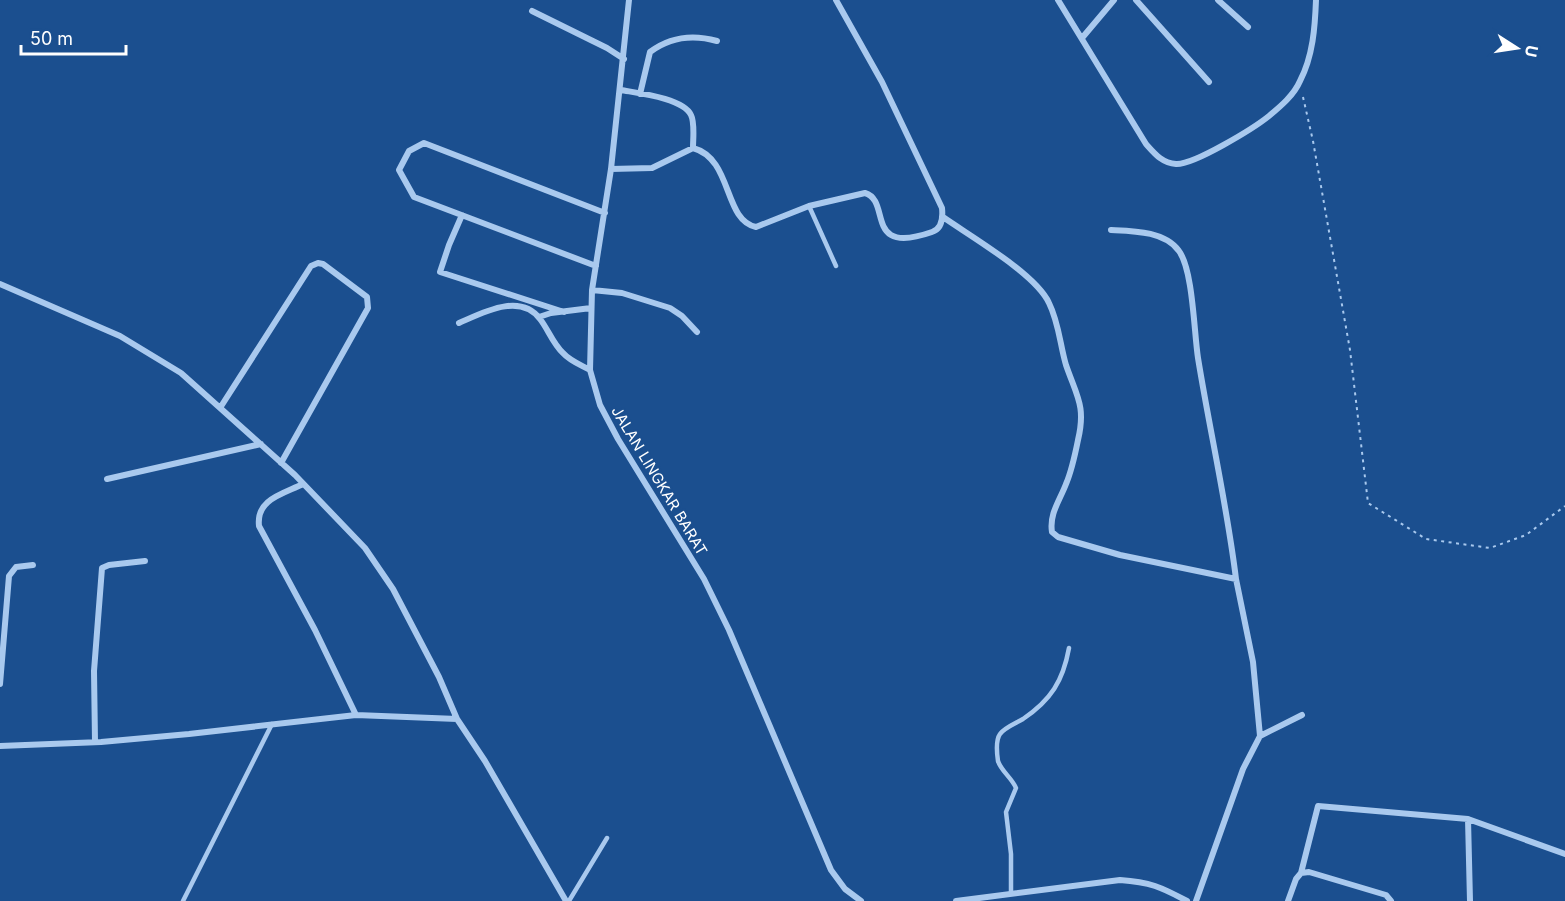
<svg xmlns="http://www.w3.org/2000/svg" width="1565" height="901" font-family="Inter,sans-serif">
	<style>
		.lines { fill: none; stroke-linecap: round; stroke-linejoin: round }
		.path { stroke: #a9c9ee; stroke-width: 2; stroke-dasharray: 3 4.5; stroke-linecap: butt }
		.service { stroke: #a9c9ee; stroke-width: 4.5 }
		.minor { stroke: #a9c9ee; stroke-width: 6 }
		.labels { text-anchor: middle; stroke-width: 4.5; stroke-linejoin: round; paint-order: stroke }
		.street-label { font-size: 15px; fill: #fff; stroke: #1b4f8f }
	</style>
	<rect width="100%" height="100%" fill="#1b4f8f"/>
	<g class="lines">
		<!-- path -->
		<path class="path" d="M 1303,97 L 1313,141 L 1350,350 L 1368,503 L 1426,539 L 1490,548 L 1526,535 L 1565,506"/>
		<!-- service -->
		<path class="service" d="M 809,206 L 836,266
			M 1011,893 L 1011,854 L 1006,812 L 1016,788 C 1012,778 1001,771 998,761 C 997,754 995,741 1000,734 C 1004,728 1016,723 1023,719 C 1051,700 1063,681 1069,648
			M 183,901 L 272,724
			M 569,901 L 607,838"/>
		<!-- minor -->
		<path class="minor" d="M 629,0 L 611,169 L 592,290 L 590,370 L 600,405 L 618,439 L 704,579 L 729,630 L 831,870 L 845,889 L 861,901
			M 1058,0 L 1146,144 C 1155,154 1162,163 1176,164 C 1194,165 1254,128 1269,116 C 1281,106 1294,95 1300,81 C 1313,56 1315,27 1316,0
			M 1136,0 L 1209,82
			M 1218,0 L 1248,27
			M 532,11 L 607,48 L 624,59
			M 1082,38 L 1114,0
			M 621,90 C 637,93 683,98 691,115 C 695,123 693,138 693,148
			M 640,94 L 650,52 C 670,37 692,34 717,41
			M 611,169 L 652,168 L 693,148 C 733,159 723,220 756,227 L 809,206 L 865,193 C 892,201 863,256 932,232 C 942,229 943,218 942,208 L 882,82 L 836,0
			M 462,215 L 449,245 L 440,272 L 564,312
			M 943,217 C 970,236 1036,274 1049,303 C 1059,323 1060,345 1066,365 C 1077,397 1086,406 1078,440 C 1075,455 1072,470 1066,484 C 1060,500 1049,514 1052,532 L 1058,537 L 1120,555 L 1236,579 L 1253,662 L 1260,736
			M 1111,230 C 1133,231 1165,231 1179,251 C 1193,270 1194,332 1198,358 C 1210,432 1227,505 1236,579
			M 596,266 L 414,197 L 399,170 L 409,151 L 424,143 L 605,213
			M 0,284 L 120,336 L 181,373 L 295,475 L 365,548 L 393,589 L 439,677 L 457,719 L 485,761 L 566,901
			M 592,290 L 622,293 L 670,308 L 682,316 L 697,332
			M 539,317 L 551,313 L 591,308
			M 459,323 C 482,313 520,292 540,319 C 548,329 553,344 563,353 C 570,361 581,365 590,370
			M 220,408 L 311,266 L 318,263 L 323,264 L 367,297 L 368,308 L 281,463
			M 107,479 L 261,444
			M 303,484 C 283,494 256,499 259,526 L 315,630 L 356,715
			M 0,684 L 9,576 L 16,567 L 33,565
			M 95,742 L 94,671 L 102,568 L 109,565 L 145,561
			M 0,746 L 101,742 L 189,734 L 356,715 L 457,719
			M 1468,819 L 1470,901
			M 1301,873 L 1318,806 L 1468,819 L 1565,854
			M 956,901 L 1120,880 C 1150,882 1161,887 1187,901
			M 1196,901 L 1243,769 L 1260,736 L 1302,715
			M 1288,901 L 1296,879 L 1301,873 L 1309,872 L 1386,895 L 1391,901"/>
	</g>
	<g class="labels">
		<!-- street labels -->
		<g class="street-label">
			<text transform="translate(659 481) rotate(59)" y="5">JALAN LINGKAR BARAT</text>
		</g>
	</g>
	<!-- north arrow -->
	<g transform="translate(1517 48) rotate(102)" stroke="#1b4f8f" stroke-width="4.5" paint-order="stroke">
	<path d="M0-4.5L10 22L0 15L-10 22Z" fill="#ffffff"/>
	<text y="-9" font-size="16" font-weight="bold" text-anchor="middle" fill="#ffffff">U</text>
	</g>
	<!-- scale -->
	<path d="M21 45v9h105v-9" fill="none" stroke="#ffffff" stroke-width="3"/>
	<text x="30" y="45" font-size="18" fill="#ffffff" stroke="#1b4f8f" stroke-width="4.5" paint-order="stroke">50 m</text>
</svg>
